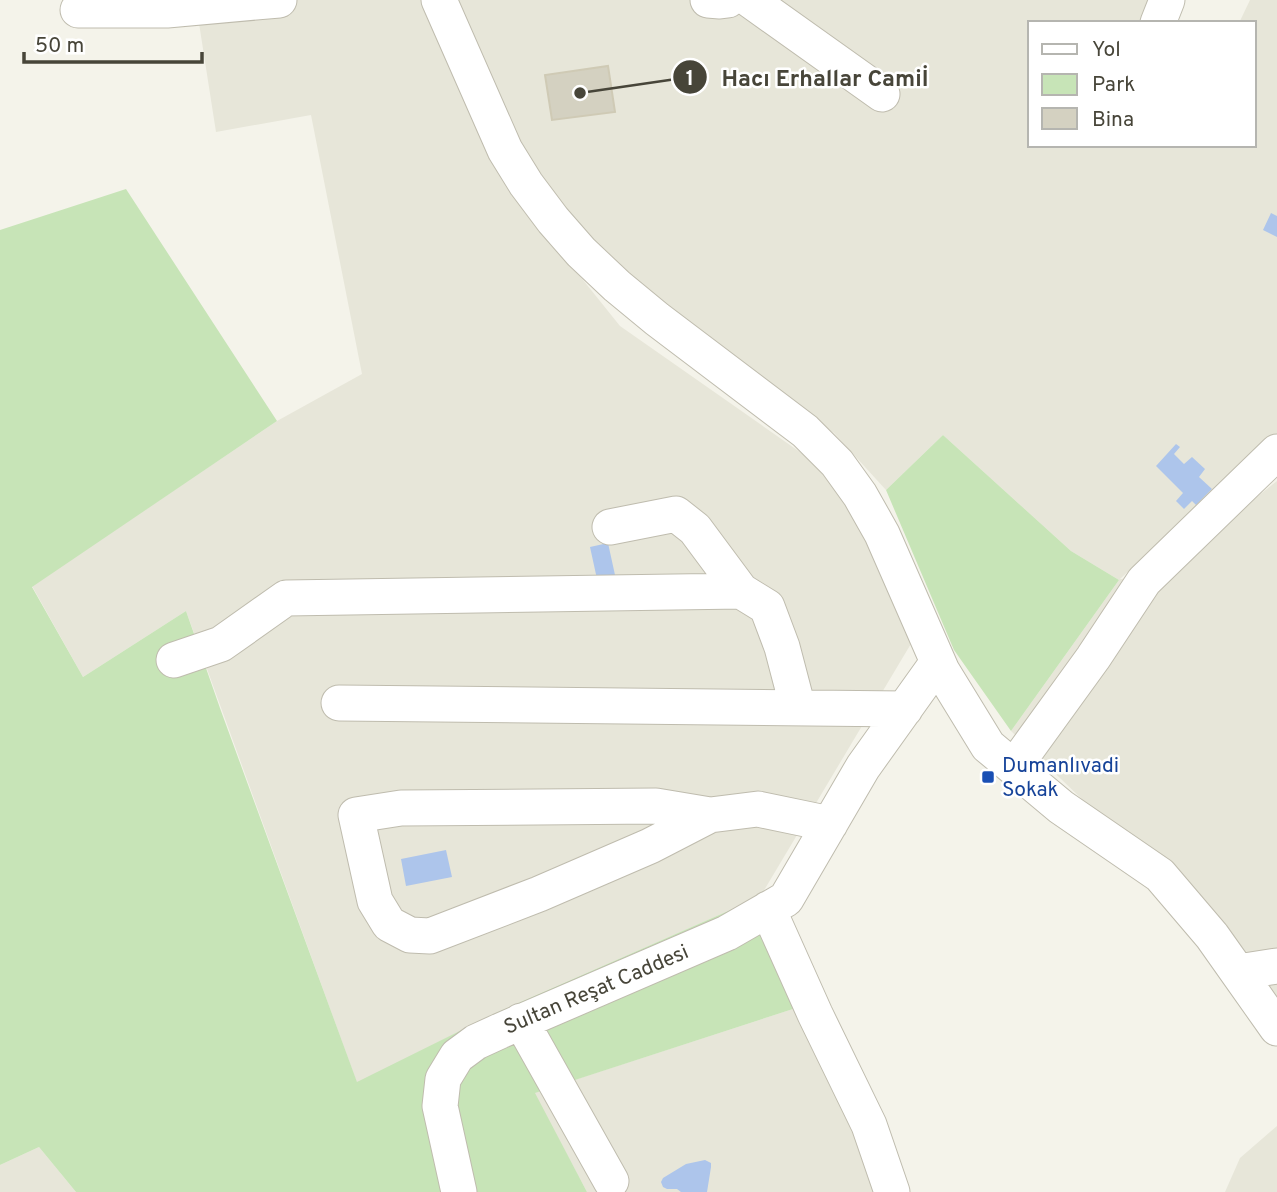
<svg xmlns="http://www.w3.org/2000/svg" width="1277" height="1192" font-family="Overpass,sans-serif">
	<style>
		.residential { fill: #e7e6d9 }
		.green { fill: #c7e4b7 }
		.water { fill: #adc5eb }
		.building { fill: #d4d1c1; stroke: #cfcab5; stroke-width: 2 }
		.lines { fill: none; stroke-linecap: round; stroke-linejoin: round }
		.minor-casing { stroke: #bfbcae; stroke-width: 37 }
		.minor { stroke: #fff; stroke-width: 35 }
		.transit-dot { fill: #1a4fb4; stroke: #fff; stroke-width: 2.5 }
		.labels { text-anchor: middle; stroke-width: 5; stroke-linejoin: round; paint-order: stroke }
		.transit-label { font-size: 21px; fill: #164399; stroke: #fff; text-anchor: start }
		.street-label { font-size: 21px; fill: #474539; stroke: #fff }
		.leader { fill: none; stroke: #474539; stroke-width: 2.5 }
		.callout-dot { fill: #474539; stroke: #fff; stroke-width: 2.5 }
		.mark-label { font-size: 21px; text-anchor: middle; font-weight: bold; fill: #fff }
		.callout-label { font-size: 23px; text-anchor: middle; font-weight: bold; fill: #474539; stroke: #fff; stroke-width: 5; stroke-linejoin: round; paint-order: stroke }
	</style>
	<rect width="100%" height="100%" fill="#f4f3ea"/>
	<!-- residential -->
	<path class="residential" d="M 215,0 L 427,0 L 524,212 L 567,260 L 620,326 L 830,473 L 915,637 L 760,897 L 498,1012 L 357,1083 L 186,611 L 83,677 L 32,586 L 277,421 L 362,374 L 311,115 L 216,132 L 196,4 Z
		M 450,0 L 1170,0 L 1160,23 L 1030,23 L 1030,145 L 1254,145 L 1254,23 L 1239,23 L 1250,0 L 1277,0 L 1277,434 L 1120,579 L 1154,578 L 1277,481 L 1277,1000 L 1236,947 L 1011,731 L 1119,580 L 1071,551 L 943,435 L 886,490 L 834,433 L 599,270 L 530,179 Z
		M 796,1008 L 873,1163 L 877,1192 L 587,1192 L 534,1093 Z
		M 1277,1126 L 1277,1192 L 1225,1192 L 1240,1158 Z
		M 39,1147 L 76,1192 L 0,1192 L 0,1165 Z"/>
	<!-- green -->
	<path class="green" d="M 126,189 L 277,421 L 32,587 L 83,677 L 186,611 L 221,711 L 357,1082 L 498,1012 L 760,897 L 796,1008 L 535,1093 L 587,1192 L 76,1192 L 39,1147 L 0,1165 L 0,230 Z
		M 943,435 L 1071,551 L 1119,580 L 1011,731 L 954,650 L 886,490 Z"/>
	<!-- water -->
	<path class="water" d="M 1271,213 L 1277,216 L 1277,237 L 1263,230 Z
		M 1176,444 L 1180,447 L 1174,454 L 1184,464 L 1192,457 L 1205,469 L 1199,477 L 1212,489 L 1196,505 L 1192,501 L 1184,509 L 1176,501 L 1183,493 L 1156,466 Z
		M 608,543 L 615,575 L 597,579 L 590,547 Z
		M 446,850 L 452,877 L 406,886 L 401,859 Z
		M 705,1160 L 711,1163 L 711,1167 L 707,1192 L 681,1192 L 677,1189 L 667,1189 L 663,1187 L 661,1182 L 663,1178 L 686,1164 Z"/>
	<!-- building -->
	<path class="building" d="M 608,66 L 615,112 L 552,120 L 545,75 Z"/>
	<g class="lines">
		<defs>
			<path id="minor" d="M 439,0 L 505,150 L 526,184 L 553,220 L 581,252 L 617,286 L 657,319 L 805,431 L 837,463 L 860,495 L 882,534 L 942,671 L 988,746 L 1061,807 L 1160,875 L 1212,936 L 1277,1028
				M 708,0 L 720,1 L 728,0
				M 750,0 L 882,94
				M 78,10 L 167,10 L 279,0
				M 1158,23 L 1167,0
				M 610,527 L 676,514 L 695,529 L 741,591 L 767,607 L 782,647 L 798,708
				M 174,660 L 221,644 L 286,598 L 741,591
				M 339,703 L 905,709
				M 1014,767 L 1093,658 L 1144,581 L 1277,452
				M 710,815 L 650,846 L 539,894 L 430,936 L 410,935 L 389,924 L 375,901 L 356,815 L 401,808 L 656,806 L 710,815 L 758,809 L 830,824
				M 768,909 L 815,1014 L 869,1125 L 892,1192
				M 1238,972 L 1277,966
				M 521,1021 L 611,1181
				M 459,1192 L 440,1106 L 443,1079 L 457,1056 L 476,1042 L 500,1031 L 727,933 L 786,899 L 863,767 L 938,662"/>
		</defs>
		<!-- minor casing -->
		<use href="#minor" class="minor-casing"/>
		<!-- minor -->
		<use href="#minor" class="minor"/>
	</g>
	<!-- markers -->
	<rect class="transit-dot" x="981" y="770" width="14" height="14" rx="3.5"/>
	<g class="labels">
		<!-- transit labels -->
		<g class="transit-label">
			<text x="1002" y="772">Dumanlıvadi<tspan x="1002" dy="24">Sokak</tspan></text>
		</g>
		<!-- street labels -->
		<g class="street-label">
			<text transform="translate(596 989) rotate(-23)" y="7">Sultan Reşat Caddesi</text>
		</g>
	</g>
	<!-- callouts -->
	<path class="leader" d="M580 93L690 77"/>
	<g class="callout-dot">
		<circle cx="580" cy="93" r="7"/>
		<circle cx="690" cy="77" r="18"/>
	</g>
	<g class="mark-label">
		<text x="690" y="85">1</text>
	</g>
	<g class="callout-label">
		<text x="825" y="86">Hacı Erhallar Camiİ</text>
	</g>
	<!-- legend -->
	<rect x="1028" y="21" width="228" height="126" fill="#ffffff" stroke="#b5b5b0" stroke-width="2"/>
	<rect x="1042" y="44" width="35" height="10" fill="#ffffff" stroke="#b5b5b0" stroke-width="2"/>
	<text x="1092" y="56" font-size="21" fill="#474539">Yol</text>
	<rect x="1042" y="74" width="35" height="21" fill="#c7e4b7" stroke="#b5b5b0" stroke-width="2"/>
	<text x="1092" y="91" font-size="21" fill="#474539">Park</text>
	<rect x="1042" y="108" width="35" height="21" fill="#d4d1c1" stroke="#b5b5b0" stroke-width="2"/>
	<text x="1092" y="126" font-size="21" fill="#474539">Bina</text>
	<!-- scale -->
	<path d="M24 52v10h178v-10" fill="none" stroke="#474539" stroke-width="3.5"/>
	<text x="35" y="52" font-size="21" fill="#474539" stroke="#ffffff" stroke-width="5" paint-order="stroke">50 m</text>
</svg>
